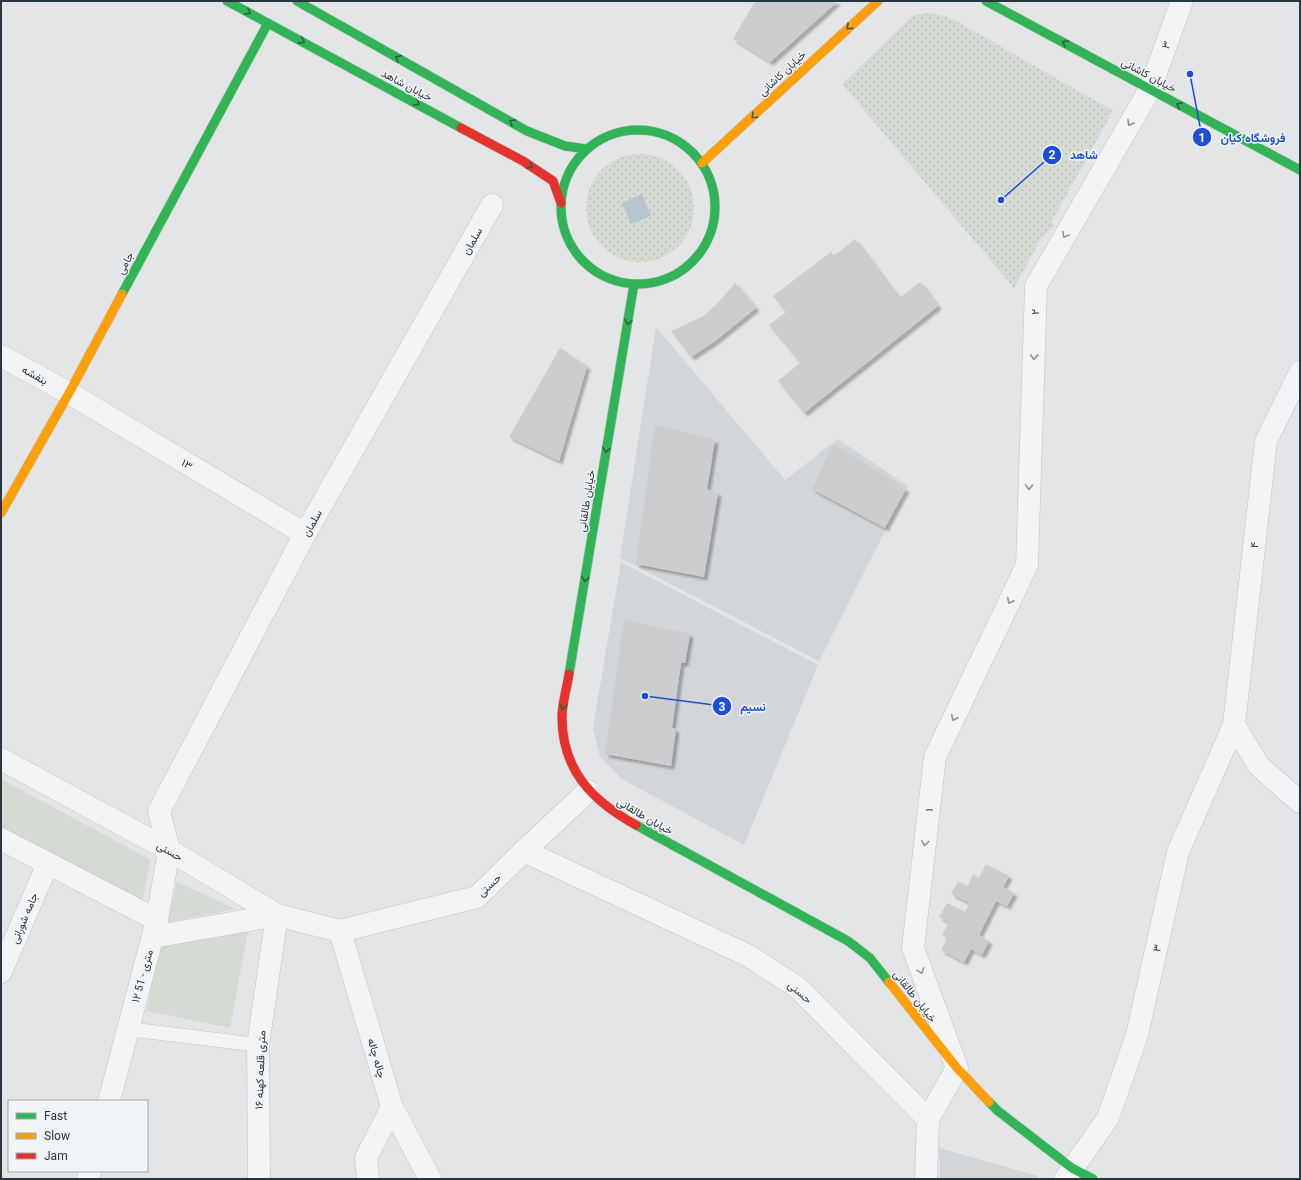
<svg xmlns="http://www.w3.org/2000/svg" width="1301" height="1180" font-family="Roboto,Vazirmatn,sans-serif">
	<style>
		.built { fill: #d2d5da }
		.grass { fill: #d5dbd3 }
		.park { fill: url(#park-dots) }
		.water { fill: #b4c6cf }
		.building { fill: #cbcdcf; filter: url(#shadow) }
		.lines { fill: none; stroke-linecap: round; stroke-linejoin: round }
		.lane-casing { stroke: #c1c3c5; stroke-width: 15 }
		.street-casing { stroke: #c1c3c5; stroke-width: 23 }
		.fast-casing { stroke: #c1c3c5; stroke-width: 10 }
		.slow-casing { stroke: #c1c3c5; stroke-width: 10 }
		.jam-casing { stroke: #c1c3c5; stroke-width: 10 }
		.lane { stroke: #f2f3f4; stroke-width: 14 }
		.street { stroke: #f2f3f4; stroke-width: 22 }
		.fast { stroke: #30b455; stroke-width: 9 }
		.slow { stroke: #ff9f0a; stroke-width: 9 }
		.jam { stroke: #e5322d; stroke-width: 9 }
		.oneway { stroke: #2d6147 }
		.oneway2 { stroke: #8e949a }
		.labels { text-anchor: middle; stroke-width: 3; stroke-linejoin: round; paint-order: stroke }
		.street-label { font-size: 11px; fill: #2b353f; stroke: #f1f4f6 }
		.leader { fill: none; stroke: #1d4ed8; stroke-width: 1.5 }
		.callout-dot { fill: #1d4ed8; stroke: #f1f4f6; stroke-width: 1.5 }
		.mark-label { font-size: 12px; text-anchor: middle; font-weight: bold; fill: #fff }
		.callout-label { font-size: 12px; text-anchor: middle; font-weight: bold; fill: #1d4ed8; stroke: #f1f4f6; stroke-width: 3; stroke-linejoin: round; paint-order: stroke }
	</style>
	<defs>
		<pattern id="park-dots" width="8" height="8" patternUnits="userSpaceOnUse"><rect width="8" height="8" fill="#d5dbd3"/><path d="M2 2h.1M6 6h.1" fill="none" stroke="#b7bdb6" stroke-width="1.8" stroke-linecap="round"/></pattern>
		<filter id="shadow"><feDropShadow dx="3.5" dy="3.5" stdDeviation="1" flood-color="#0004"/></filter>
	</defs>
	<rect width="100%" height="100%" fill="#e3e5e7"/>
	<!-- built -->
	<path class="built" d="M 656,327 L 785,480 L 838,439 L 908,486 L 819,661 L 620,558 Z
		M 621,562 L 818,665 L 744,845 L 622,779 L 600,757 L 593,728 Z
		M 939,1148 L 1038,1176 L 1037,1179 L 940,1179 Z"/>
	<!-- grass -->
	<path class="grass" d="M 1,779 L 151,860 L 142,901 L 1,828 Z
		M 177,882 L 236,909 L 168,922 Z
		M 249,926 L 230,1028 L 147,1011 L 158,947 Z"/>
	<!-- park -->
	<path class="park" d="M 929,13 L 948,17 L 960,23 L 1113,111 L 1052,221 L 1055,226 L 1042,237 L 1014,288 L 842,84 L 906,22 L 915,15 Z
		M586 208a54 54 0 1 1 108 0a54 54 0 1 1-108 0Z"/>
	<!-- water -->
	<path class="water" d="M 642,194 L 651,216 L 631,224 L 622,203 Z"/>
	<!-- building -->
	<path class="building" d="M 755,1 L 838,1 L 770,62 L 733,39 Z
		M 855,239 L 899,298 L 920,282 L 938,306 L 804,413 L 778,381 L 800,363 L 769,325 L 786,312 L 773,296 L 831,252 L 834,256 Z
		M 735,283 L 756,308 L 715,341 L 691,357 L 671,331 L 702,317 L 718,303 Z
		M 560,348 L 587,366 L 559,461 L 509,437 Z
		M 655,425 L 715,440 L 707,489 L 718,493 L 704,577 L 636,564 Z
		M 833,445 L 906,489 L 885,528 L 812,489 Z
		M 624,620 L 690,634 L 685,663 L 681,663 L 672,728 L 676,729 L 671,766 L 605,754 Z
		M 986,864 L 1009,876 L 1003,887 L 1014,893 L 1007,906 L 996,901 L 979,935 L 989,941 L 982,955 L 971,949 L 964,962 L 941,950 L 948,937 L 942,935 L 949,922 L 939,917 L 947,903 L 965,912 L 970,903 L 951,894 L 958,881 L 968,886 L 973,874 L 979,878 Z"/>
	<g class="lines">
		<defs>
			<path id="lane" d="M 128,1029 L 258,1045"/>
			<path id="street" d="M 1,356 L 69,393 L 305,534
				M 1234,725 L 1259,766 L 1300,802
				M 1,759 L 169,850 L 277,915 L 340,931 L 477,897 L 524,851 L 747,955 L 797,987 L 928,1119
				M 1,839 L 157,920
				M 524,851 L 588,791
				M 340,931 L 392,1107 L 430,1179
				M 153,937 L 277,915 L 258,1045 L 259,1179
				M 1,972 L 48,863
				M 109,1101 L 157,920 L 169,850 L 159,811 L 305,534 L 492,205
				M 88,1179 L 90,1171
				M 368,1179 L 366,1158 L 392,1107
				M 926,1179 L 928,1119 L 957,1068 L 913,948 L 935,757 L 1027,565 L 1036,286 L 1150,89 L 1182,1
				M 1065,1179 L 1108,1118 L 1137,1035 L 1178,852 L 1234,725 L 1266,441 L 1300,372"/>
			<path id="fast" d="M 227,1 L 461,128
				M 297,1 L 527,131 L 565,146 L 587,149
				M 986,1 L 1300,170
				M561 207a77 77 0 1 1 154 0a77 77 0 1 1-154 0Z
				M 122,294 L 268,23
				M 569,674 L 634,284
				M 636,825 L 848,941 L 870,958 L 889,982
				M 989,1102 L 998,1111 L 1072,1168 L 1093,1179"/>
			<path id="slow" d="M 702,163 L 878,1
				M 1,513 L 69,393 L 122,294
				M 889,982 L 957,1068 L 989,1102"/>
			<path id="jam" d="M 461,128 L 523,161 L 553,181 L 561,203
				M 569,674 C 567,688 562,703 562,717 C 562,770 592,801 636,825"/>
		</defs>
		<!-- lane casing -->
		<use href="#lane" class="lane-casing"/>
		<!-- street casing -->
		<use href="#street" class="street-casing"/>
		<!-- fast casing -->
		<use href="#fast" class="fast-casing"/>
		<!-- slow casing -->
		<use href="#slow" class="slow-casing"/>
		<!-- jam casing -->
		<use href="#jam" class="jam-casing"/>
		<!-- lane -->
		<use href="#lane" class="lane"/>
		<!-- street -->
		<use href="#street" class="street"/>
		<!-- fast -->
		<use href="#fast" class="fast"/>
		<!-- slow -->
		<use href="#slow" class="slow"/>
		<!-- jam -->
		<use href="#jam" class="jam"/>
	</g>
	<!-- one-way arrows -->
	<defs><path id="oneway-chevron" d="M-2-3.5L2.5 0L-2 3.5" fill="none" stroke-width="1.6" stroke-linecap="round" stroke-linejoin="round"/></defs>
	<g class="oneway">
		<use href="#oneway-chevron" transform="translate(248 12) rotate(28)"/>
		<use href="#oneway-chevron" transform="translate(849 27) rotate(137)"/>
		<use href="#oneway-chevron" transform="translate(302 41) rotate(28)"/>
		<use href="#oneway-chevron" transform="translate(1065 43) rotate(-152)"/>
		<use href="#oneway-chevron" transform="translate(398 58) rotate(-151)"/>
		<use href="#oneway-chevron" transform="translate(417 103) rotate(28)"/>
		<use href="#oneway-chevron" transform="translate(1179 105) rotate(-152)"/>
		<use href="#oneway-chevron" transform="translate(754 116) rotate(137)"/>
		<use href="#oneway-chevron" transform="translate(512 122) rotate(-151)"/>
		<use href="#oneway-chevron" transform="translate(530 166) rotate(33)"/>
		<use href="#oneway-chevron" transform="translate(628 322) rotate(99)"/>
		<use href="#oneway-chevron" transform="translate(606 450) rotate(99)"/>
		<use href="#oneway-chevron" transform="translate(585 579) rotate(99)"/>
		<use href="#oneway-chevron" transform="translate(563 707) rotate(99)"/>
	</g>
	<g class="oneway2">
		<use href="#oneway-chevron" transform="translate(1130 123) rotate(120)"/>
		<use href="#oneway-chevron" transform="translate(1065 235) rotate(120)"/>
		<use href="#oneway-chevron" transform="translate(1034 357) rotate(92)"/>
		<use href="#oneway-chevron" transform="translate(1029 487) rotate(92)"/>
		<use href="#oneway-chevron" transform="translate(1010 601) rotate(116)"/>
		<use href="#oneway-chevron" transform="translate(954 718) rotate(116)"/>
		<use href="#oneway-chevron" transform="translate(925 843) rotate(97)"/>
		<use href="#oneway-chevron" transform="translate(921 971) rotate(70)"/>
	</g>
	<g class="labels">
		<!-- street labels -->
		<g class="street-label">
			<text transform="translate(1166 45) rotate(-69)" y="4">۳</text>
			<text transform="translate(782 73) rotate(-43)" y="4">خیابان کاشانی</text>
			<text transform="translate(1149 75) rotate(28)" y="4">خیابان کاشانی</text>
			<text transform="translate(407 85) rotate(28)" y="4">خیابان شاهد</text>
			<text transform="translate(472 241) rotate(-60)" y="4">سلمان</text>
			<text transform="translate(125 263) rotate(-62)" y="4">جامی</text>
			<text transform="translate(1035 312) rotate(-88)" y="4">۲</text>
			<text transform="translate(35 375) rotate(29)" y="4">بنفشه</text>
			<text transform="translate(187 464) rotate(31)" y="4">۱۳</text>
			<text transform="translate(586 501) rotate(-81)" y="4">خیابان طالقانی</text>
			<text transform="translate(312 523) rotate(-61)" y="4">سلمان</text>
			<text transform="translate(1254 545) rotate(-84)" y="4">۴</text>
			<text transform="translate(929 810) rotate(-83)" y="4">۱</text>
			<text transform="translate(645 816) rotate(30)" y="4">خیابان طالقانی</text>
			<text transform="translate(170 851) rotate(30)" y="4">حسنی</text>
			<text transform="translate(489 885) rotate(-43)" y="4">حسنی</text>
			<text transform="translate(24 918) rotate(-67)" y="4">جامه شورانی</text>
			<text transform="translate(1157 948) rotate(-77)" y="4">۳</text>
			<text transform="translate(142 976) rotate(-75)" y="4">۱۲ متری - 51</text>
			<text transform="translate(800 992) rotate(41)" y="4">حسنی</text>
			<text transform="translate(915 996) rotate(52)" y="4">خیابان طالقانی</text>
			<text transform="translate(377 1058) rotate(74)" y="4">چاله چاله</text>
			<text transform="translate(260 1070) rotate(-88)" y="4">۱۶ متری قلعه کهنه</text>
		</g>
	</g>
	<!-- callouts -->
	<path class="leader" d="M1190 74L1202 137M1001 200L1052 155M645 696L722 706"/>
	<g class="callout-dot">
		<circle cx="1190" cy="74" r="4"/>
		<circle cx="1001" cy="200" r="4"/>
		<circle cx="645" cy="696" r="4"/>
		<circle cx="1202" cy="137" r="10"/>
		<circle cx="1052" cy="155" r="10"/>
		<circle cx="722" cy="706" r="10"/>
	</g>
	<g class="mark-label">
		<text x="1202" y="142">1</text>
		<text x="1052" y="159">2</text>
		<text x="722" y="711">3</text>
	</g>
	<g class="callout-label">
		<text x="1253" y="142">فروشگاه کیان</text>
		<text x="1084" y="159">شاهد</text>
		<text x="753" y="711">نسیم</text>
	</g>
	<!-- border -->
	<rect width="1301" height="1180" fill="none" stroke="#2b353f" stroke-width="4"/>
	<!-- legend -->
	<rect x="8" y="1100" width="140" height="72" fill="#f1f4f6" stroke="#a2a8ad"/>
	<rect x="16" y="1113" width="20" height="6" fill="#30b455" stroke="#a2a8ad"/>
	<text x="44" y="1120" font-size="12" fill="#2b353f">Fast</text>
	<rect x="16" y="1133" width="20" height="6" fill="#ff9f0a" stroke="#a2a8ad"/>
	<text x="44" y="1140" font-size="12" fill="#2b353f">Slow</text>
	<rect x="16" y="1153" width="20" height="6" fill="#e5322d" stroke="#a2a8ad"/>
	<text x="44" y="1160" font-size="12" fill="#2b353f">Jam</text>
</svg>
